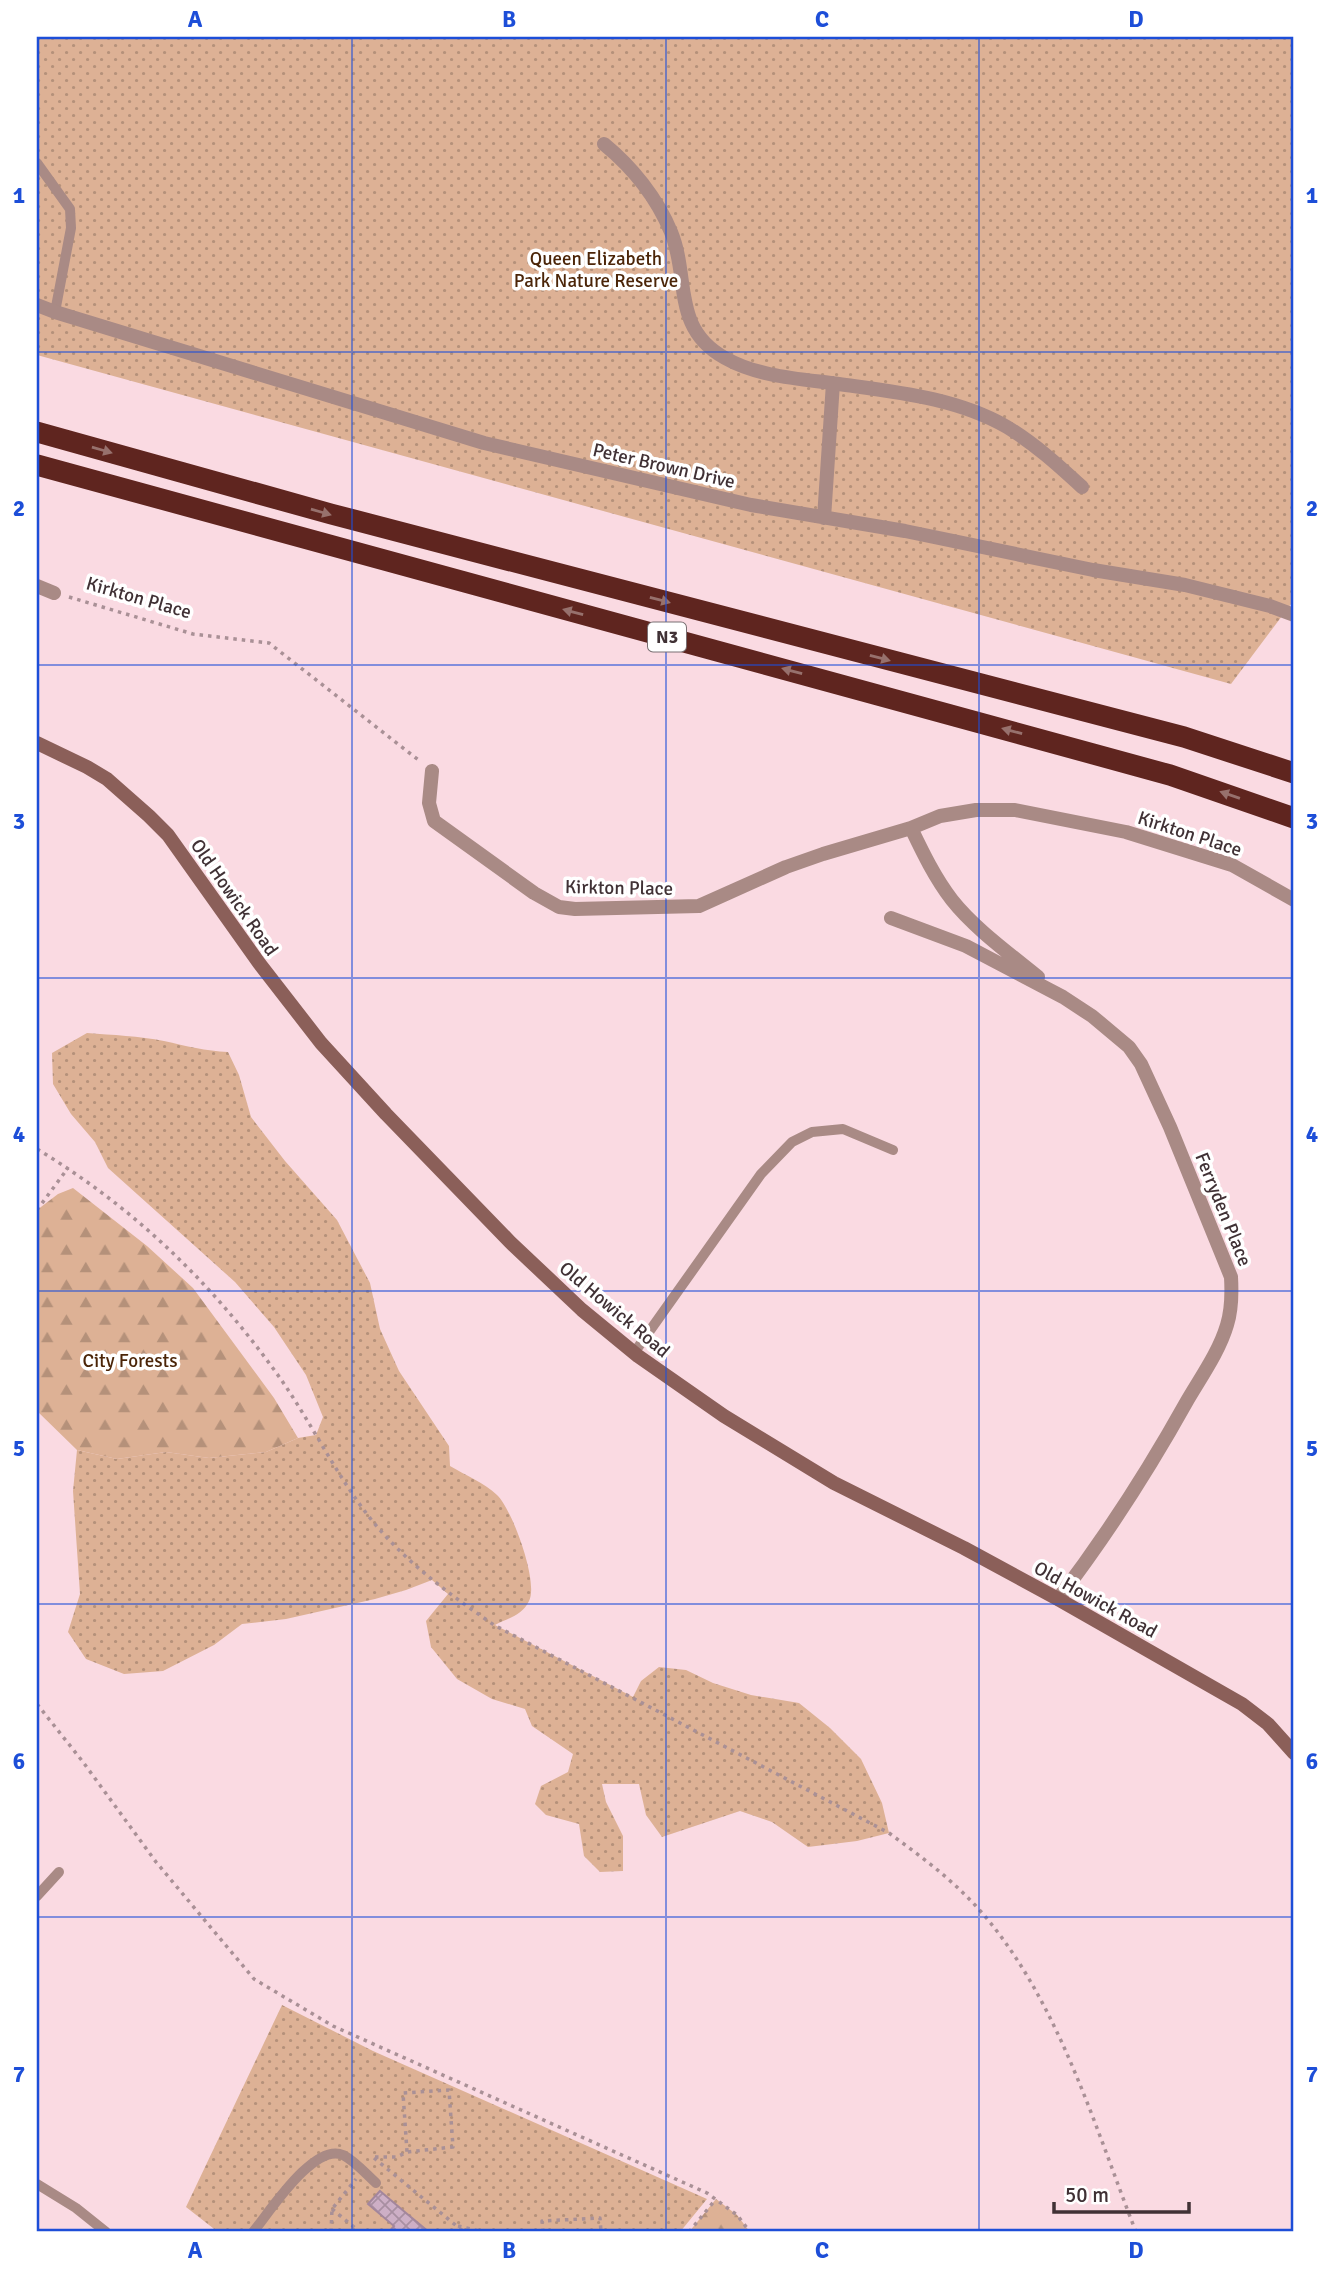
<svg xmlns="http://www.w3.org/2000/svg" width="1331" height="2269" font-family="Signika,sans-serif">
	<style>
		.grass { fill: url(#grass-dots) }
		.forest { fill: url(#forest-firs) }
		.building { fill: url(#building-cross-hatch); stroke: #a3869c; stroke-width: 2 }
		.lines { fill: none; stroke-linecap: round; stroke-linejoin: round }
		.path { stroke: #a99096; stroke-width: 3.5; stroke-dasharray: 3.5 5; stroke-linecap: butt }
		.lane { stroke: #a98a85; stroke-width: 10 }
		.street { stroke: #a98a85; stroke-width: 14 }
		.secondary { stroke: #8b5f59; stroke-width: 14 }
		.highway { stroke: #5f251f; stroke-width: 21 }
		.oneway { fill: #97716d }
		.grid { fill: none; stroke: #1d4ed8; stroke-width: 2; stroke-opacity: 0.55 }
		.labels { text-anchor: middle; stroke-width: 7; stroke-linejoin: round; paint-order: stroke }
		.shield { fill: #fff; stroke: #796f72; stroke-width: 2 }
		.shield-label { font-size: 18px; font-weight: bold; fill: #403135 }
		.park-label { font-size: 19px; fill: #4b2508; stroke: #fff }
		.street-label { font-size: 19px; fill: #403135; stroke: #fff }
		.neatline { fill: none; stroke: #1d4ed8; stroke-width: 2.5 }
		.grid-label { font-size: 23px; text-anchor: middle; font-weight: bold; fill: #1d4ed8 }
	</style>
	<defs>
		<pattern id="grass-dots" width="8" height="8" patternUnits="userSpaceOnUse" patternTransform="scale(1.75)"><rect width="8" height="8" fill="#ddb195"/><path d="M2 2h.1M6 6h.1" fill="none" stroke="#b5917a" stroke-width="1.8" stroke-linecap="round"/></pattern>
		<pattern id="forest-firs" width="22" height="20" patternUnits="userSpaceOnUse" patternTransform="scale(1.75)"><rect width="22" height="20" fill="#ddb195"/><path d="M5 1l3.5 6h-7zM16 11l3.5 6h-7z" fill="#b5917a"/></pattern>
		<pattern id="building-cross-hatch" width="8" height="8" patternUnits="userSpaceOnUse" patternTransform="scale(1.75)"><rect width="8" height="8" fill="#cdafc6"/><path d="M0 0l8 8M0 8l8-8" fill="none" stroke="#a88fa2"/></pattern>
	</defs>
	<rect width="100%" height="100%" fill="#fadae2"/>
	<!-- grass -->
	<path class="grass" d="M 37,37 L 1294,37 L 1294,600 L 1231,684 L 37,355 Z
		M 87,1033 C 113,1035 139,1036 164,1041 C 186,1046 206,1051 228,1052 L 239,1075 L 251,1117 L 285,1161 L 337,1220 L 370,1283 L 380,1329 L 399,1371 L 449,1446 L 450,1466 C 465,1475 485,1483 497,1495 C 512,1509 539,1582 529,1601 C 522,1616 508,1618 495,1625 L 633,1697 L 641,1681 L 659,1667 L 686,1670 L 713,1683 L 751,1695 L 799,1703 L 830,1728 L 861,1759 L 882,1803 L 889,1833 L 857,1841 L 808,1847 L 772,1822 L 740,1811 L 662,1837 L 646,1815 L 639,1784 L 602,1784 L 606,1802 L 623,1836 L 623,1871 L 600,1872 L 584,1856 L 579,1824 L 546,1815 L 535,1804 L 541,1786 L 568,1772 L 573,1754 L 532,1726 L 525,1709 L 492,1699 L 457,1679 L 431,1647 L 426,1621 L 448,1594 L 432,1580 L 406,1590 L 375,1599 L 286,1619 L 242,1624 L 214,1645 L 163,1671 L 124,1674 L 86,1659 L 68,1632 L 80,1594 L 73,1491 L 77,1450 L 117,1459 L 166,1452 L 209,1458 L 266,1452 L 298,1438 L 316,1435 L 323,1417 L 306,1375 L 274,1327 L 235,1282 L 108,1168 L 95,1142 L 71,1114 L 53,1084 L 52,1053 Z
		M 282,2005 L 373,2051 L 707,2199 L 680,2232 L 218,2232 L 186,2207 Z"/>
	<!-- forest -->
	<path class="forest" d="M 73,1188 L 147,1246 L 193,1288 L 274,1398 L 298,1438 L 266,1452 L 209,1458 L 166,1452 L 117,1459 L 77,1450 L 37,1411 L 37,1210 L 58,1194 Z
		M 716,2199 L 737,2215 L 750,2232 L 689,2232 Z"/>
	<!-- building -->
	<path class="building" d="M 380,2191 L 406,2213 L 429,2232 L 389,2232 L 394,2226 L 368,2204 Z"/>
	<g class="lines">
		<!-- path -->
		<path class="path" d="M 69,597 L 193,634 L 269,643 L 421,762
			M 37,1149 C 131,1206 207,1278 272,1367 C 308,1415 333,1471 370,1518 C 404,1561 449,1594 494,1625 L 889,1833 C 919,1855 949,1877 975,1905 C 1056,1993 1093,2122 1136,2232
			M 37,1210 L 68,1168
			M 37,1704 L 83,1762 L 156,1862 L 254,1979 L 333,2026 L 707,2193 L 737,2215 L 750,2232
			M 375,2157 L 397,2157 L 407,2152 L 453,2147 L 449,2090 L 403,2093 L 407,2152
			M 374,2158 L 464,2232
			M 332,2209 L 360,2232
			M 458,2226 L 483,2232
			M 331,2232 L 332,2209 L 356,2179
			M 543,2232 L 542,2221 L 600,2218 L 601,2232
			M 689,2232 L 716,2199"/>
		<!-- lane -->
		<path class="lane" d="M 37,163 L 70,209 L 71,228 L 55,312
			M 634,1353 L 761,1174 L 792,1142 L 812,1132 L 843,1129 L 893,1150
			M 37,1896 L 59,1872
			M 37,2184 L 76,2208 L 106,2232
			M 253,2232 C 269,2213 314,2142 343,2155 C 355,2161 366,2174 376,2183"/>
		<!-- street -->
		<path class="street" d="M 604,144 C 632,167 657,198 671,232 C 690,278 671,328 725,358 C 758,377 802,379 839,384 C 896,392 957,398 1007,427 C 1035,444 1058,465 1082,487
			M 37,305 L 55,312 L 484,443 L 751,505 L 905,531 L 1093,570 L 1185,585 L 1270,606 L 1294,615
			M 824,518 L 833,383
			M 37,586 L 54,593
			M 432,771 L 429,803 L 434,821 L 534,893 L 559,907 L 575,909 L 699,906 L 786,867 L 823,854 L 911,828 L 940,816 L 976,810 L 1015,810 L 1126,832 L 1232,865 L 1294,900
			M 911,828 C 923,853 935,878 952,900 C 974,928 1010,954 1038,977
			M 891,918 L 966,946 L 1063,997 L 1092,1016 L 1129,1047 L 1141,1064 L 1170,1127 L 1231,1277 C 1232,1294 1232,1309 1227,1325 C 1219,1352 1201,1377 1187,1401 C 1148,1471 1107,1535 1058,1599"/>
		<!-- secondary -->
		<path class="secondary" d="M 37,743 L 87,767 L 107,779 L 149,816 L 168,835 L 259,963 L 321,1043 L 386,1114 L 510,1242 L 582,1310 L 638,1356 L 724,1416 L 834,1483 L 964,1548 L 1058,1599 L 1242,1704 L 1268,1724 L 1294,1753"/>
		<!-- highway -->
		<path class="highway" d="M 37,432 L 331,514 L 1184,737 L 1294,773
			M 37,465 L 1170,775 L 1294,818"/>
	</g>
	<!-- one-way arrows -->
	<defs><path id="oneway-solid" d="M-6-.8H1V-3.2L6.5 0L1 3.2V.8H-6Z" transform="scale(1.75)"/></defs>
	<g class="oneway">
		<use href="#oneway-solid" transform="translate(102 450) rotate(16)"/>
		<use href="#oneway-solid" transform="translate(321 512) rotate(16)"/>
		<use href="#oneway-solid" transform="translate(660 600) rotate(15)"/>
		<use href="#oneway-solid" transform="translate(573 612) rotate(-165)"/>
		<use href="#oneway-solid" transform="translate(880 658) rotate(15)"/>
		<use href="#oneway-solid" transform="translate(792 671) rotate(-165)"/>
		<use href="#oneway-solid" transform="translate(1012 731) rotate(-165)"/>
		<use href="#oneway-solid" transform="translate(1230 795) rotate(-161)"/>
	</g>
	<!-- grid -->
	<path class="grid" d="M 352,37 L 352,2232M 666,37 L 666,2232M 979,37 L 979,2232M 37,352 L 1294,352M 37,665 L 1294,665M 37,978 L 1294,978M 37,1291 L 1294,1291M 37,1604 L 1294,1604M 37,1917 L 1294,1917"/>
	<g class="labels">
		<!-- shield labels -->
		<rect class="shield" x="648" y="622.5" width="38" height="29" rx="5"/>
		<g class="shield-label">
			<text x="667" y="643">N3</text>
		</g>
		<!-- park labels -->
		<g class="park-label">
			<text x="596" y="265">Queen Elizabeth<tspan x="596" dy="22">Park Nature Reserve</tspan></text>
			<text x="130" y="1367">City Forests</text>
		</g>
		<!-- street labels -->
		<g class="street-label">
			<text transform="translate(664 465) rotate(13)" y="7">Peter Brown Drive</text>
			<text transform="translate(139 597) rotate(16)" y="7">Kirkton Place</text>
			<text transform="translate(1190 833) rotate(18)" y="7">Kirkton Place</text>
			<text transform="translate(619 887) rotate(1)" y="7">Kirkton Place</text>
			<text transform="translate(235 897) rotate(55)" y="7">Old Howick Road</text>
			<text transform="translate(1224 1209) rotate(68)" y="7">Ferryden Place</text>
			<text transform="translate(615 1309) rotate(40)" y="7">Old Howick Road</text>
			<text transform="translate(1096 1599) rotate(29)" y="7">Old Howick Road</text>
		</g>
	</g>
	<!-- border -->
	<rect width="1331" height="2269" fill="none" stroke="#ffffff" stroke-width="77"/>
	<!-- scale -->
	<path d="M1054 2202v10h135v-10" fill="none" stroke="#403135" stroke-width="3.5"/>
	<text x="1065" y="2202" font-size="21" fill="#403135" stroke="#ffffff" stroke-width="5" paint-order="stroke">50 m</text>
	<rect x="38" y="38" width="1254" height="2192" class="neatline"/>
	<g class="grid-label">
		<text x="195" y="27">A</text>
		<text x="509" y="27">B</text>
		<text x="822" y="27">C</text>
		<text x="1136" y="27">D</text>
		<text x="19" y="203">1</text>
		<text x="1312" y="203">1</text>
		<text x="19" y="516">2</text>
		<text x="1312" y="516">2</text>
		<text x="19" y="829">3</text>
		<text x="1312" y="829">3</text>
		<text x="19" y="1142">4</text>
		<text x="1312" y="1142">4</text>
		<text x="19" y="1456">5</text>
		<text x="1312" y="1456">5</text>
		<text x="19" y="1769">6</text>
		<text x="1312" y="1769">6</text>
		<text x="19" y="2082">7</text>
		<text x="1312" y="2082">7</text>
		<text x="195" y="2258">A</text>
		<text x="509" y="2258">B</text>
		<text x="822" y="2258">C</text>
		<text x="1136" y="2258">D</text>
	</g>
</svg>
